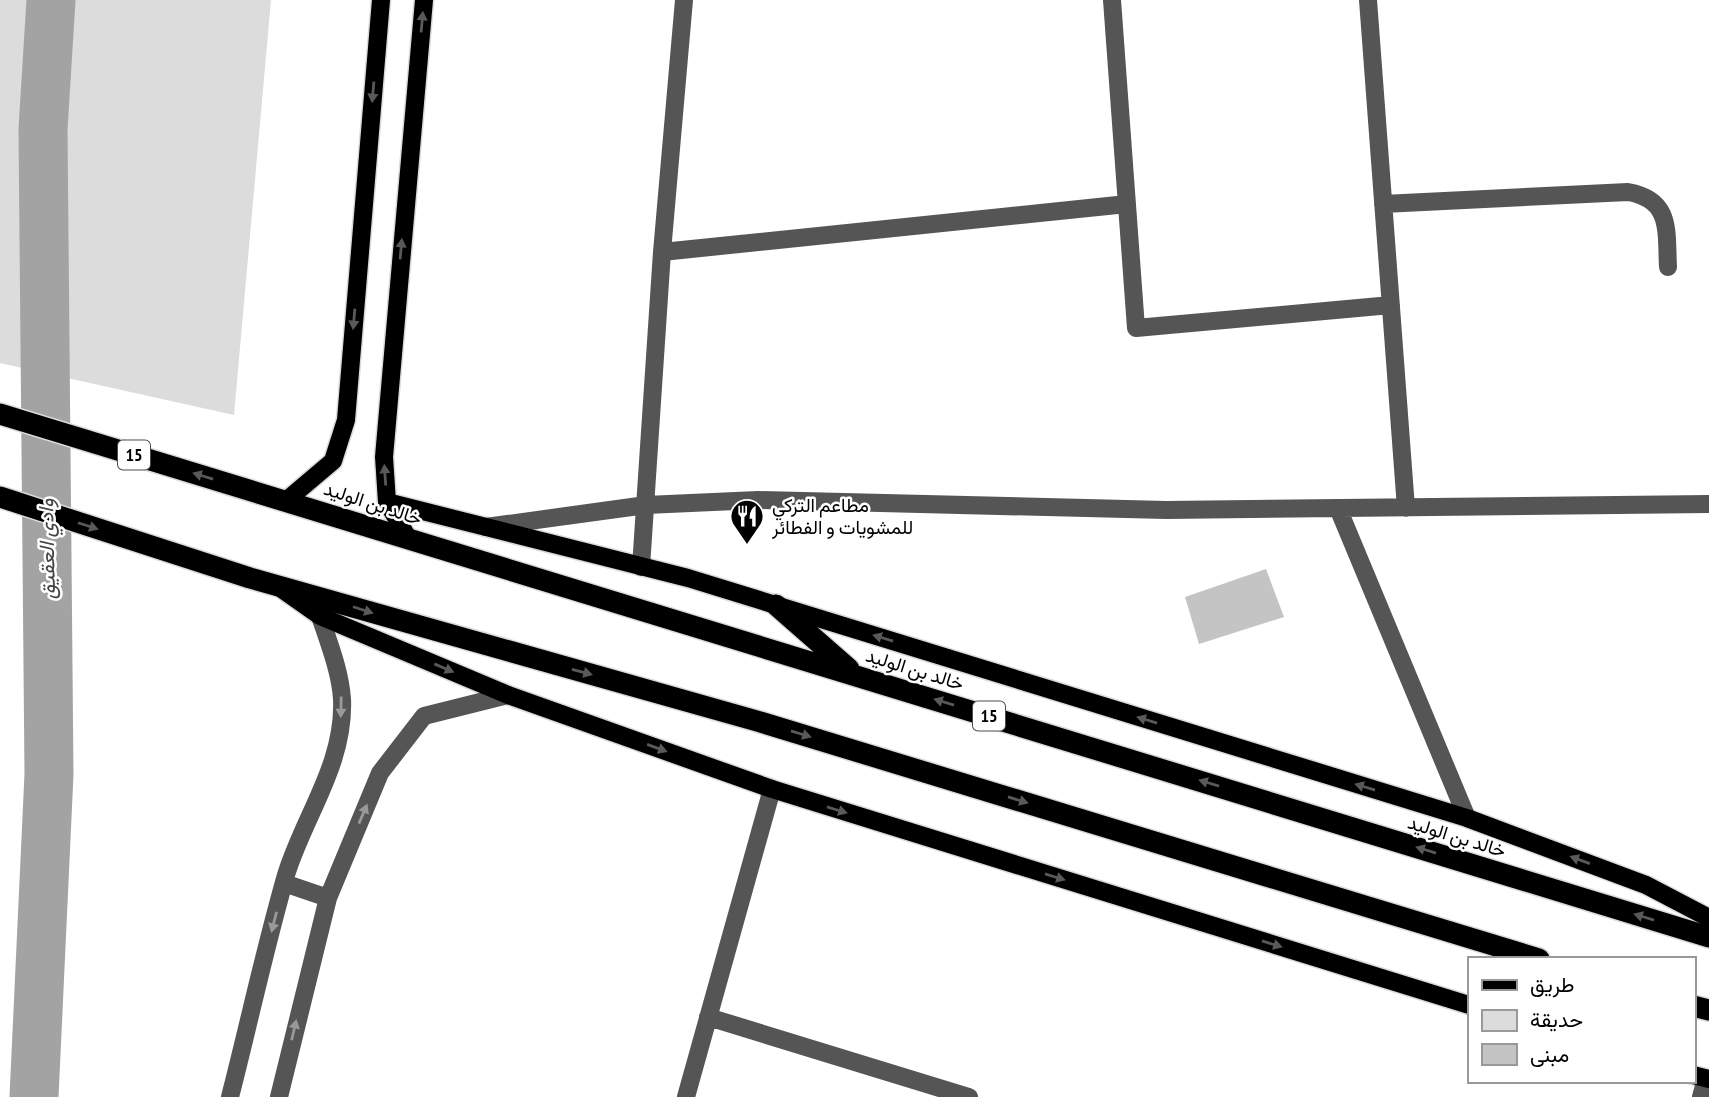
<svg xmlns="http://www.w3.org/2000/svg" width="1709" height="1097" font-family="'PT Sans Narrow',Vazirmatn,sans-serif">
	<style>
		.green { fill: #dcdcdc }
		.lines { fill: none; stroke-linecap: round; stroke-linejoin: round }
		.river { stroke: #a3a3a3; stroke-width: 49 }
		.building { fill: #c4c4c4 }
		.major-casing { stroke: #dbdbdb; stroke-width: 21 }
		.highway-casing { stroke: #dbdbdb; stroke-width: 24 }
		.minor { stroke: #555; stroke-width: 18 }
		.major { stroke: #000; stroke-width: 18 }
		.highway { stroke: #000; stroke-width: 21 }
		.oneway { fill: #595959 }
		.oneway2 { fill: #999 }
		.labels { text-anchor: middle; stroke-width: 5; stroke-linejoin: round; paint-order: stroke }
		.shield { fill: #fff; stroke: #4c4c4c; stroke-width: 2 }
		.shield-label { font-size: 18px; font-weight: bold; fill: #000 }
		.street-label { font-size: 19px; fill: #000; stroke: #fff }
		.poi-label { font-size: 19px; fill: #000; stroke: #fff; text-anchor: start }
		.water-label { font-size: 21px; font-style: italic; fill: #444; stroke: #fff }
	</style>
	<rect width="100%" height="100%" fill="#fff"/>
	<!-- green -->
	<path class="green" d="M 0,0 L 271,0 L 234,415 L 0,363 Z"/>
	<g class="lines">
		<!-- river -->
		<path class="river" d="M 34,1097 L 49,774 L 43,129 L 51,0"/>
	</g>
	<!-- building -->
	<path class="building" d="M 1266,569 L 1284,617 L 1199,644 L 1185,597 Z"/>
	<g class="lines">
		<defs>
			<path id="major" d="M 287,500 L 333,461 L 346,420 L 381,0
				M 387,502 L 688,578 L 1467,818 L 1646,885 L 1709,918
				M 408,538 L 387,502 L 384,457 L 424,0
				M 283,590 L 320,616 L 508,695 L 772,789 L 1469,1005
				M 1693,1075 L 1709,1079"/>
			<path id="highway" d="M 0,414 L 1709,937
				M 0,497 L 250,578 L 757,721 L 1539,959
				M 776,605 L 849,669
				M 1693,1006 L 1709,1010"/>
		</defs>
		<!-- major casing -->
		<use href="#major" class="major-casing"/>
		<!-- highway casing -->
		<use href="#highway" class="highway-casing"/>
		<!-- minor -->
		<path class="minor" d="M 1112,0 L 1136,328 L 1391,305
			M 1368,0 L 1406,508
			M 1383,204 L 1628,192 C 1672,200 1666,230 1668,267
			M 662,252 L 1127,204
			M 1338,508 L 1467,818
			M 486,527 L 646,505 L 758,500 L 1166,510 L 1709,504
			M 641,567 L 662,252 L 684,0
			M 284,883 L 328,898
			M 708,1017 L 969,1097
			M 230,1097 C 249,1023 265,948 286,875 C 304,816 345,764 342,699 C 340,668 326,636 317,607
			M 279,1097 L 328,898 L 380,773 L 424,716 L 508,695
			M 686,1097 L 772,789
			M 1701,1097 L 1706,1079"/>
		<!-- major -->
		<use href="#major" class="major"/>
		<!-- highway -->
		<use href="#highway" class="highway"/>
	</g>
	<!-- one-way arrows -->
	<defs><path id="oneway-solid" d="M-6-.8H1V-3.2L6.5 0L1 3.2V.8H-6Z" transform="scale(1.75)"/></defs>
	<g class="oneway">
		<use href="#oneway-solid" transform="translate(422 22) rotate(-85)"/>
		<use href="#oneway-solid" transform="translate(373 92) rotate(95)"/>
		<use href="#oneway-solid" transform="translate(401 249) rotate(-85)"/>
		<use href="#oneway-solid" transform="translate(354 319) rotate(95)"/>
		<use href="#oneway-solid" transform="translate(385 475) rotate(-94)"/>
		<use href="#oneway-solid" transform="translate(203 476) rotate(-163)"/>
		<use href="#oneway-solid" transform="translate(88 526) rotate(18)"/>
		<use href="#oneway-solid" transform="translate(363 610) rotate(18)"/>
		<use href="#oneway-solid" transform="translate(883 638) rotate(-163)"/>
		<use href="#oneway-solid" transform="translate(444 668) rotate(23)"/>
		<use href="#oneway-solid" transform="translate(582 672) rotate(15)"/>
		<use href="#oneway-solid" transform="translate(944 702) rotate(-163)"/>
		<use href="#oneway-solid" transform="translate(1147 720) rotate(-163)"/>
		<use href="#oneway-solid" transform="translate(801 734) rotate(17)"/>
		<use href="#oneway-solid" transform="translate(657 748) rotate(20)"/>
		<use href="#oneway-solid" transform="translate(1209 783) rotate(-163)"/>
		<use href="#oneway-solid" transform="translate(1365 787) rotate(-163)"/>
		<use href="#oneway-solid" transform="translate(1018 800) rotate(17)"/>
		<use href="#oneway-solid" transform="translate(837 810) rotate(17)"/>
		<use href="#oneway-solid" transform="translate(1426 850) rotate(-163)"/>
		<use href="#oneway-solid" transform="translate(1580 860) rotate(-160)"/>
		<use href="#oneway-solid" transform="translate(1055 877) rotate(17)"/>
		<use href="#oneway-solid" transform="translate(1644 917) rotate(-163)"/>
		<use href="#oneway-solid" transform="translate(1272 944) rotate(17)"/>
	</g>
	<g class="oneway2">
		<use href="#oneway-solid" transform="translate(341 707) rotate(91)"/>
		<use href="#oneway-solid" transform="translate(363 814) rotate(-67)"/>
		<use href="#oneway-solid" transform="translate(274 922) rotate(104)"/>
		<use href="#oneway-solid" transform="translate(294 1030) rotate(-77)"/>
	</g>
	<!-- icons -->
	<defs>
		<symbol id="restaurant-pin" viewBox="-11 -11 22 30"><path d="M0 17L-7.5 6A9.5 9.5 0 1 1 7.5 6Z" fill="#000" stroke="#fff"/><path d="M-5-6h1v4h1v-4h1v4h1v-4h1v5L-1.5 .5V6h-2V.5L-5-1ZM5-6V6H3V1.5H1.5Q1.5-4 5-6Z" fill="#fff"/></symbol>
	</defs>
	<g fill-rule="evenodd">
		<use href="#restaurant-pin" x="728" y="497" width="38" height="52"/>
	</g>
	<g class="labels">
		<!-- shield labels -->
		<g class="shield">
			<rect x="118" y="440.5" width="32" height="29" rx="5"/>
			<rect x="973" y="701.5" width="32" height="29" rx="5"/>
		</g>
		<g class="shield-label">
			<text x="134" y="461">15</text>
			<text x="989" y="722">15</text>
		</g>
		<!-- street labels -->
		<g class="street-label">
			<text transform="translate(373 503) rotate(18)" y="7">خالد بن الوليد</text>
			<text transform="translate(915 669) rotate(17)" y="7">خالد بن الوليد</text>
			<text transform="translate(1457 836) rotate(17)" y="7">خالد بن الوليد</text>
		</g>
		<!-- poi labels -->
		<g class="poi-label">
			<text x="772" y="512">مطاعم التركي<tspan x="772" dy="22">للمشويات و الفطائر</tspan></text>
		</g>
		<!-- water labels -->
		<g class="water-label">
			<text transform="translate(47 549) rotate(-91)" y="7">وادي العقيق</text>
		</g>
	</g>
	<!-- legend -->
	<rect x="1468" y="957" width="228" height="126" fill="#ffffff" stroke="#999999" stroke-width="2"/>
	<rect x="1482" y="980" width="35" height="10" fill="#000000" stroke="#999999" stroke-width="2"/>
	<text x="1530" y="992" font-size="21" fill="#000000">طريق</text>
	<rect x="1482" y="1010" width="35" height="21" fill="#dcdcdc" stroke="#999999" stroke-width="2"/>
	<text x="1530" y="1027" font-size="21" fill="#000000">حديقة</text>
	<rect x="1482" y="1044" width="35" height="21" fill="#c4c4c4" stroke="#999999" stroke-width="2"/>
	<text x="1530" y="1062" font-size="21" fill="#000000">مبنى</text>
</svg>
